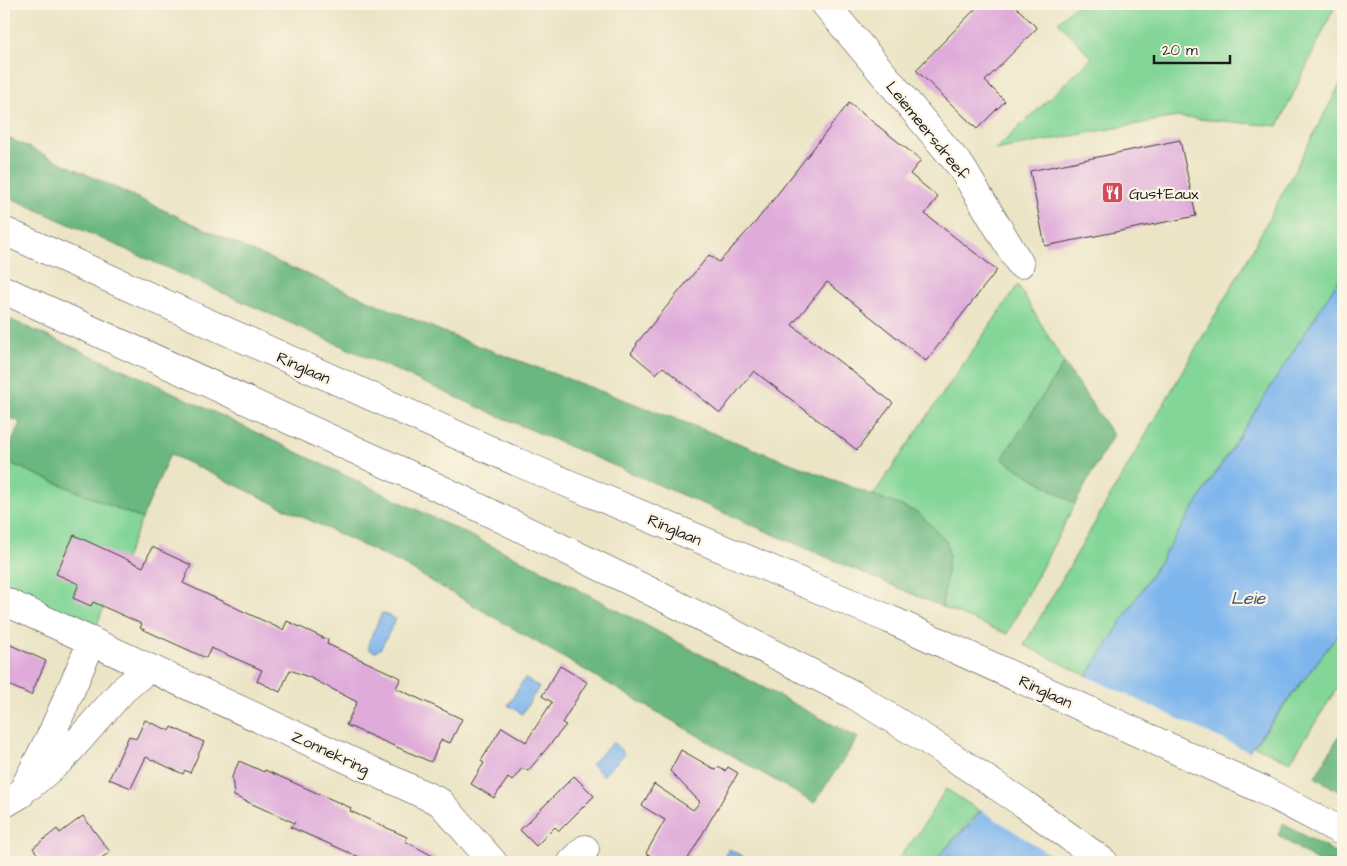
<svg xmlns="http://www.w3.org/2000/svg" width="1347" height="866" font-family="'Architects Daughter',sans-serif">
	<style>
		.green { fill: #83d697; stroke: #50795a }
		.forest { fill: #6ab780; stroke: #436a4e }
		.water { fill: #7db5ed; stroke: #4c6884 }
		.pier { fill: #ebe4c5 }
		.building { fill: #dfabda }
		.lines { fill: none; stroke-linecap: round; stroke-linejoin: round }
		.minor-casing { stroke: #3b3a35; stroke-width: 29 }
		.trunk-casing { stroke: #3b3a35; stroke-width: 29 }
		.minor { stroke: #fff; stroke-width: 28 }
		.trunk { stroke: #fff; stroke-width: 28 }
		.labels { text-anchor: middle; stroke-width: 4.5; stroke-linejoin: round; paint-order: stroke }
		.street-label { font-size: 16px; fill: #1c1c1c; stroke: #fcf5e5 }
		.poi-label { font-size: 16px; fill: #1c1c1c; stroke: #fcf5e5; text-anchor: start }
		.water-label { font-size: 18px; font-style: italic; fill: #435970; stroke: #fcf5e5 }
	</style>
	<rect width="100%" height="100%" fill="#fcf5e5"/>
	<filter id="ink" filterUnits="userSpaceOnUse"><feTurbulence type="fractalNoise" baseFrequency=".02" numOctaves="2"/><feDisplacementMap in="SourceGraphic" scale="10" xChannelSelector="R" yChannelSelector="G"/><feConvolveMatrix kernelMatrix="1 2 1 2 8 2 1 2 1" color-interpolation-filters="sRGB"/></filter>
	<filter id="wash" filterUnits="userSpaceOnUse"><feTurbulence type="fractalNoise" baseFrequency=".0096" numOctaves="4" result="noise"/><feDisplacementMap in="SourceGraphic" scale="20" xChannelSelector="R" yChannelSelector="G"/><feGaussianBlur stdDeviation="1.12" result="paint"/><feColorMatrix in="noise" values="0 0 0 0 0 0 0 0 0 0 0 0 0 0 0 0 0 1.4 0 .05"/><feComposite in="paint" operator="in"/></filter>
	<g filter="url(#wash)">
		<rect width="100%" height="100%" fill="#ebe4c5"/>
		<!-- green -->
		<path class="green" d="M 1076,4 L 1336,4 L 1278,126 L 1176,117 L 995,150 L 1092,58 L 1058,22 Z
			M 1343,79 L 1343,273 L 1087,676 L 1024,645 L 1247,260 Z
			M 1018,285 L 1064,363 L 1002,459 L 1075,504 L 1007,634 L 942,607 L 949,555 L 919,513 L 873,495 Z
			M 5,461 L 142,519 L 94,631 L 4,589 Z
			M 1343,628 L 1343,679 L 1290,762 L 1254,746 Z
			M 946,789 L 980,811 L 933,862 L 895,862 L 917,835 Z"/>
		<!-- forest -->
		<path class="forest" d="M 4,136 L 254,252 L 460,339 L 684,422 L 919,513 L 947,542 L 949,555 L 942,607 L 478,407 L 4,195 Z
			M 4,317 L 147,380 L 542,570 L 858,738 L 814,803 L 402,564 L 170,454 L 142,519 L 5,461 L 20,422 L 4,415 Z
			M 1064,363 L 1113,435 L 1075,504 L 1002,459 Z
			M 1343,729 L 1343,794 L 1315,777 Z
			M 1283,824 L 1343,857 L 1343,862 L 1318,862 L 1278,835 Z"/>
		<!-- water -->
		<path class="water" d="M 1343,273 L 1343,628 L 1164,862 L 933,862 L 973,821 L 1087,676 Z
			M 382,613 L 396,619 L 381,648 L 375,652 L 369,649 L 369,641 Z
			M 525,678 L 539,687 L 522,714 L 508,705 Z
			M 613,742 L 625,754 L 603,776 L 591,764 Z
			M 729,849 L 744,857 L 741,862 L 721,862 Z"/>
		<!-- pier -->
		<path class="pier" d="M 1084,675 L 1252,753 L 1167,862 L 1062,862 L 979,809 Z"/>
		<g id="blocks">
			<!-- building -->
			<path class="building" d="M 980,4 L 1013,4 L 1037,28 L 985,81 L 1005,101 L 977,129 L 916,70 Z
				M 849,103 L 921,160 L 910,174 L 938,197 L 925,214 L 997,270 L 926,361 L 827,282 L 792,325 L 893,403 L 857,450 L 754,371 L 720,413 L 663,367 L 656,374 L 631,353 L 637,345 L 636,344 L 709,255 L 719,262 L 754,224 Z
				M 1180,140 L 1196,216 L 1045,246 L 1030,171 Z
				M 74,535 L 143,567 L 152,547 L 191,565 L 183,583 L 283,630 L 287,621 L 328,640 L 327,644 L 401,678 L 396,688 L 462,719 L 450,743 L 441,740 L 431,762 L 346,725 L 357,702 L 311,678 L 290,670 L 280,692 L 257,681 L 262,670 L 211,648 L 206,658 L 140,628 L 142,624 L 93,602 L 91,606 L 73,598 L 79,584 L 56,574 Z
				M 4,642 L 46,661 L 31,695 L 4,683 Z
				M 560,666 L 587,682 L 562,723 L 566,725 L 528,771 L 522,768 L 512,781 L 508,778 L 494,798 L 471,784 L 484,763 L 481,761 L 502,727 L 526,742 L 552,702 L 542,696 Z
				M 145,720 L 170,731 L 172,727 L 204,742 L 190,773 L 185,770 L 183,774 L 146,757 L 131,788 L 109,779 L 129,736 L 136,739 Z
				M 681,750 L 716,770 L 718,767 L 725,771 L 728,767 L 738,773 L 686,862 L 661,862 L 646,853 L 665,820 L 642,806 L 654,784 L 693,810 L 700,802 L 670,771 Z
				M 239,761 L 264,772 L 265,770 L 351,808 L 350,811 L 407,837 L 405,841 L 444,862 L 371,862 L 290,827 L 295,823 L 234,796 L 232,777 Z
				M 574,776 L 594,796 L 559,831 L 555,827 L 536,846 L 520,830 Z
				M 83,816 L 110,852 L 96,862 L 43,862 L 33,848 L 57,829 L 60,833 Z"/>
		</g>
	</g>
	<g filter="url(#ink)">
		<use href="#blocks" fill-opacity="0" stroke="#3b3a35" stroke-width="1"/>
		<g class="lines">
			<defs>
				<path id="minor" d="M 825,4 L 962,168 L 1020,264
					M 4,601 L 440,802 L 493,862
					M 31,785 L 62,759 L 123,690 L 149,668
					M 4,804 L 21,794 L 53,731 L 92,641
					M 572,862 L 585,849"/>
				<path id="trunk" d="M 4,231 L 517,462 L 889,619 L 1263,790 L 1343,832
					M 4,290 L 443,490 L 654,593 L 854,695 L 930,742 L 1024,804 L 1104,862"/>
			</defs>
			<!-- minor casing -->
			<use href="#minor" class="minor-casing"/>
			<!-- trunk casing -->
			<use href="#trunk" class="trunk-casing"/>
			<!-- minor -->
			<use href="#minor" class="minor"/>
			<!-- trunk -->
			<use href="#trunk" class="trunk"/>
		</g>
	</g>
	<!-- icons -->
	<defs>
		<symbol id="restaurant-square" viewBox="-11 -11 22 22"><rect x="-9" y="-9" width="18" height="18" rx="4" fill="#d1495b" stroke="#fcf5e5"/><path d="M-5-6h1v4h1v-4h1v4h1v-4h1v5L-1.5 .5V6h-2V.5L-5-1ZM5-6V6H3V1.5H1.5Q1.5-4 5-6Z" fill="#fff"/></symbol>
	</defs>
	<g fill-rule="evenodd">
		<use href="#restaurant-square" x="1100" y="180" width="25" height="25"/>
	</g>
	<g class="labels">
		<!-- street labels -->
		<g class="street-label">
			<text transform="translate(928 130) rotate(51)" y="6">Leiemeersdreef</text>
			<text transform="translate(304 367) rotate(24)" y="6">Ringlaan</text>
			<text transform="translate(675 529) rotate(23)" y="6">Ringlaan</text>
			<text transform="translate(1046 691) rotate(25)" y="6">Ringlaan</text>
			<text transform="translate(331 752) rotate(25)" y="6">Zonnekring</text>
		</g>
		<!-- poi labels -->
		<g class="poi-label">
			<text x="1129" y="199">Gust'Eaux</text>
		</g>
		<!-- water labels -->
		<g class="water-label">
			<text x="1248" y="604">Leie</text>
		</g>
	</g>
	<!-- margin -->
	<rect width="1347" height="866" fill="none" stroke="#fcf5e5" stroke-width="20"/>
	<!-- scale -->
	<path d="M1154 55v8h76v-8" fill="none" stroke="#1c1c1c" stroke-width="2.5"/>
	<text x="1162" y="55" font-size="15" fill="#1c1c1c" stroke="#fcf5e5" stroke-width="4" paint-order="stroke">20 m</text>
</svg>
